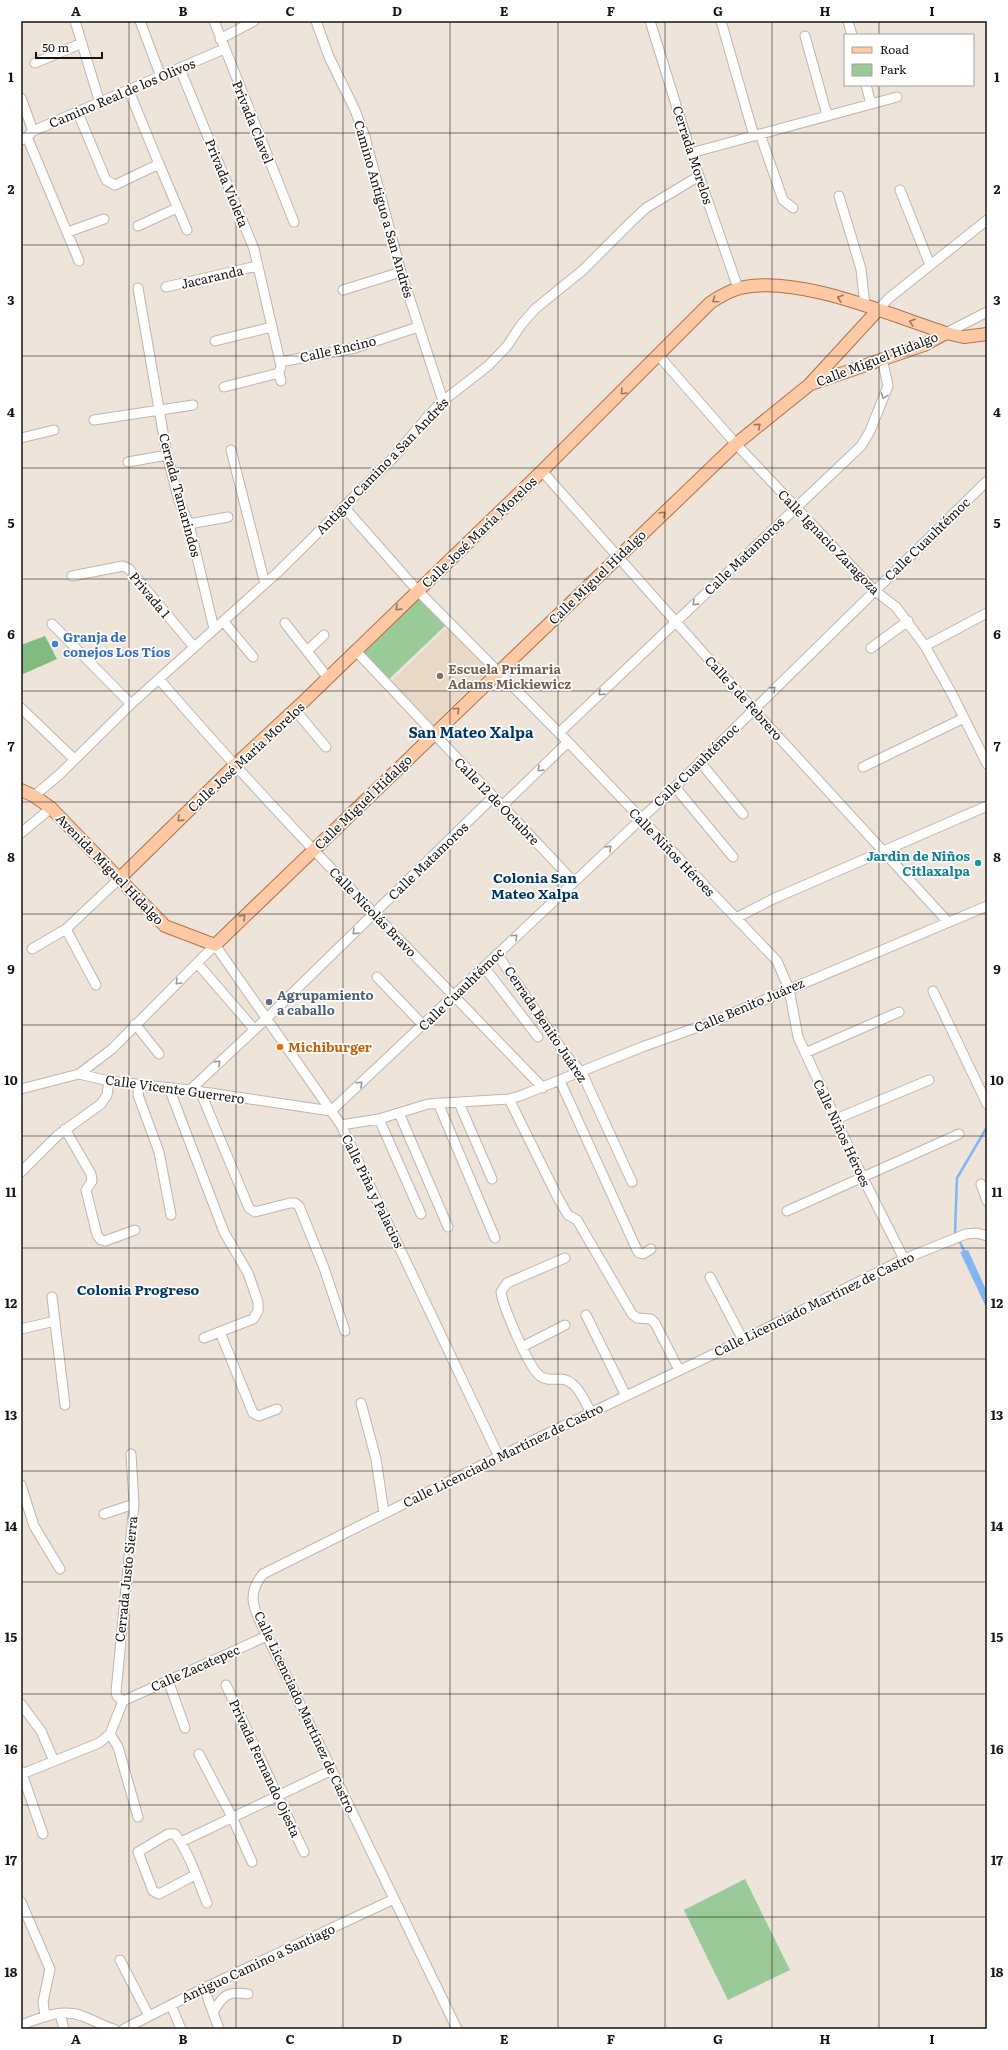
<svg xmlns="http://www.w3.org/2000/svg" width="1008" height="2050" font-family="Literata,serif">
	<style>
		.built { fill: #e8d9c7 }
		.green { fill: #99ca97 }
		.forest { fill: #82bb7f }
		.water { fill: #84b5f3 }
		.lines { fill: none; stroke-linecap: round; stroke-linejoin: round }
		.stream { stroke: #84b5f3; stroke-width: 2.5 }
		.minor-casing { stroke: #beb5aa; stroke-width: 11 }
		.major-casing { stroke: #ad7249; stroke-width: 14 }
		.minor { stroke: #fff; stroke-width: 9 }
		.major { stroke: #ffc9a4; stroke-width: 12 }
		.oneway { stroke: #967761 }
		.oneway2 { stroke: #969593 }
		.grid { fill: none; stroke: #16130f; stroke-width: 1; stroke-opacity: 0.55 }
		.shop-dot { fill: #3f7fe0; stroke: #fff; stroke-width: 1.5 }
		.education-dot { fill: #8d6e63; stroke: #fff; stroke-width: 1.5 }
		.culture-dot { fill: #0f9aa8; stroke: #fff; stroke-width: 1.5 }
		.service-dot { fill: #5c6f8a; stroke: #fff; stroke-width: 1.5 }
		.food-dot { fill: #e8710a; stroke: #fff; stroke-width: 1.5 }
		.labels { text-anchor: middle; stroke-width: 3.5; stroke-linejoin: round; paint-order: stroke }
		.street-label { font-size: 13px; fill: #16130f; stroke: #fff }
		.shop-label { font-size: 13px; font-weight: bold; fill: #366cbe; stroke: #fff; text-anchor: start }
		.education-label { font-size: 13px; font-weight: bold; fill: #785e54; stroke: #fff; text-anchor: start }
		.culture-label { font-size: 13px; font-weight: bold; fill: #0d838f; stroke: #fff; text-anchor: end }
		.service-label { font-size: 13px; font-weight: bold; fill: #4e5e75; stroke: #fff; text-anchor: start }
		.food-label { font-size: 13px; font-weight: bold; fill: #c56008; stroke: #fff; text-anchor: start }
		.neighbourhood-label { font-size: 14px; font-weight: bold; fill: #003767; stroke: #fff }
		.quarter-label { font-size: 15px; font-weight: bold; fill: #003767; stroke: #fff }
		.neatline { fill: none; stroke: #16130f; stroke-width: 1.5 }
		.grid-label { font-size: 13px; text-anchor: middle; font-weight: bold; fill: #16130f }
	</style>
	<rect width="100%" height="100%" fill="#eee4d9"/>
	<!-- built -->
	<path class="built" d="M 450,625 L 490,669 L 431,726 L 389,683 Z"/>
	<!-- green -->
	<path class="green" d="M 420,594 L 447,624 L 387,681 L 359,652 Z
		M 745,1879 L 790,1970 L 728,2000 L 684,1910 Z"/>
	<!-- forest -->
	<path class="forest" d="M 45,636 L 57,659 L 21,675 L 21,645 Z"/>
	<!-- water -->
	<path class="water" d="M 968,1250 L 987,1292 L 987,1309 L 960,1252 Z"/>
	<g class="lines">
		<!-- stream -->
		<path class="stream" d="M 957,1235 L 955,1232 L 957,1178 L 987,1127
			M 959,1240 L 965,1253"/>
		<defs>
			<path id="minor" d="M 75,21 L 100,103
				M 140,21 L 161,77
				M 214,21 L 294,222
				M 316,21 L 329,57 L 355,110 L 365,137 L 401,272 L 443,401
				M 650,21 L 691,153 L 738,288
				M 721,21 L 754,136
				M 848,21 L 852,35
				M 805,36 L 827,115
				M 220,39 L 254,21
				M 35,63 L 82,43
				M 180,69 L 254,249 L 281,366 L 279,373 L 281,381
				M 866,85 L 871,104
				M 129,91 L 159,164
				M 21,98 L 33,131
				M 78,113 L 106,180 L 115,185 L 159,164 L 187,230
				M 760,134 L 783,200 L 793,208
				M 27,137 L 79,261
				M 21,140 L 27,137 L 33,131 L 224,49
				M 691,153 L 897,97
				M 900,190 L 930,265
				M 839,196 L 861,269 L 865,306
				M 138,226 L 177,208
				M 68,232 L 104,219
				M 166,287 L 257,266
				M 138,288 L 167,455 L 179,501 L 189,524 L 214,629
				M 343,290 L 401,272
				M 877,311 L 889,298 L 987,220
				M 946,333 L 987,312
				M 215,341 L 272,327
				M 659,356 L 736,444 L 874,590 L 896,607 L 925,646 L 952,694 L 987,764
				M 280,362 L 355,348 L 418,327
				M 224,387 L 279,373
				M 94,420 L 193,405
				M 21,438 L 54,430
				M 231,450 L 265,584
				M 128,462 L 167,455
				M 542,471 L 753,709 L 948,922
				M 344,507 L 417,590 L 568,742 L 777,961 L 789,989 L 798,1037 L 863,1178 L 904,1259
				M 189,524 L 228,517
				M 72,576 L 123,566 L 129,569 L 194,647
				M 224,622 L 253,657
				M 285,623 L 328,678
				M 52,624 L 131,704
				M 925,646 L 987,613
				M 871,648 L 908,621
				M 355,650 L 574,882
				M 307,651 L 324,635
				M 159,679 C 281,821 413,953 543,1088
				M 21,708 L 74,759
				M 295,710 L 326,747
				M 559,733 L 861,446 L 870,431 L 888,386 L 882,358
				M 700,762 L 743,814
				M 863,767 L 964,718
				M 675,787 L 733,857
				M 34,796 L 60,774 L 131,704 L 278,572 L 393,458 L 429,415 L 443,401 L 489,365 L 507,346 L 521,325 L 535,309 L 583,270 L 630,223 L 646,208 L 699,176
				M 502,806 L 568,742
				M 21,833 L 51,808
				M 736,918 L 773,899 L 987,806
				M 66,929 L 96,985
				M 32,949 L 66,929 L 119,879
				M 497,954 L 565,1054 L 582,1073 L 632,1182
				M 197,963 L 254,1029
				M 484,967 L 538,1037
				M 377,977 L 423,1025
				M 933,991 L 987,1104
				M 135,1024 L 159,1054
				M 805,1053 L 899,1012
				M 79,1074 L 112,1049 L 215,945 L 341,1125 L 499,1457
				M 560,1081 L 637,1250 L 639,1253 L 643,1254 L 651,1249
				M 139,1084 L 138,1095 L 159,1152 L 171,1215
				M 169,1088 L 224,1232 L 248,1273 L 258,1302 L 258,1311 L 253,1319 L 204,1338
				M 21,1089 L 79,1074 L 109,1081 L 190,1090 L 331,1111
				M 190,1090 L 266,1019 L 493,797
				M 200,1091 L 249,1208 L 255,1212 L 290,1203 L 295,1203 L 299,1206 L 324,1268 L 345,1331
				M 509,1099 L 558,1198 L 568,1215 L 577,1220 L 632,1314 L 637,1318 L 651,1319 L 655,1323 L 679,1370
				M 438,1103 L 495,1238
				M 459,1103 L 492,1179
				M 331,1111 L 675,787 L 987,481
				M 399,1113 L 448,1227
				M 379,1119 L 421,1214
				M 836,1119 L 929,1080
				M 341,1125 L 379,1119 L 428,1104 L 509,1099 L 520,1096 L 642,1047 L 712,1022 L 987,906
				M 65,1129 L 91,1174 L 92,1181 L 86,1190 L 97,1235 L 101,1240 L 105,1241 L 135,1230
				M 21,1172 L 58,1135 L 101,1104 L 107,1095 L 109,1081
				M 981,1184 L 987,1201
				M 787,1211 L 959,1134
				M 565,1258 L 507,1283 L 501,1292 C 503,1307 529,1368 540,1376 C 547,1381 554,1379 561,1379 C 577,1380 584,1401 591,1412
				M 710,1277 L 743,1340
				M 52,1297 L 65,1405
				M 586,1315 L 626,1396
				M 21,1329 L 55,1321
				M 220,1332 L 253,1413 L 259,1416 L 277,1409
				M 522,1347 L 565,1325
				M 361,1403 L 376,1459 L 384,1513
				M 21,1485 L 34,1526 L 60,1569
				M 104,1514 L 134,1504
				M 168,1680 L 185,1728
				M 226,1685 L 304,1852
				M 123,1701 L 117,1696 L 116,1692 L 134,1504 L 131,1454
				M 123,1701 L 267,1636
				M 123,1701 L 110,1734 L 118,1747 L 138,1817
				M 21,1704 L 41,1731 L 54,1761
				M 199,1754 L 232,1817 L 252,1862
				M 21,1771 L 43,1834
				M 22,1774 L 99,1743 L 110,1734
				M 181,1842 L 332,1770
				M 195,1875 L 159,1894 L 153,1891 L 138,1852 L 168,1834 L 175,1834 C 190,1854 198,1881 207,1903
				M 21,1902 L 50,1969 L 43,2002 L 45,2016
				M 120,1960 L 149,2016
				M 204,1988 L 219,2029
				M 171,2005 L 181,2029
				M 213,2012 C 224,1994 228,1991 248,1994
				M 60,2014 L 64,2029
				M 21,2025 C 40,2018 62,2008 82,2016 C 94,2020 102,2026 114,2029
				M 124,2029 L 204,1988 L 394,1899
				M 457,2029 L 267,1636 C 256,1612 244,1597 263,1574 L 486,1463 L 743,1340 L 904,1259 L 966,1234 L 977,1233 L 987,1236"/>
			<path id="major" d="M 811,384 L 924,345 L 946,333
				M 21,790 L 34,796 L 51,808 L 165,926 L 215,945 L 736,444 L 809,385 L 877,311
				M 119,879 L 234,766 L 300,705 L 542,471 L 710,303 C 719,297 729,291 740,288 C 797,274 890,315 946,333 L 964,337 L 987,334"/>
		</defs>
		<!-- minor casing -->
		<use href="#minor" class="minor-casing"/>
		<!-- major casing -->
		<use href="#major" class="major-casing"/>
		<!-- minor -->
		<use href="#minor" class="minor"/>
		<!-- major -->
		<use href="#major" class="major"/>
	</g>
	<!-- one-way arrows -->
	<defs><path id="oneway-chevron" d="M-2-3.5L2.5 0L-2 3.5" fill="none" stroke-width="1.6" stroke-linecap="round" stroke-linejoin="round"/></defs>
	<g class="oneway">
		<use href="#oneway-chevron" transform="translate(840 298) rotate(-162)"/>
		<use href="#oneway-chevron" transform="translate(715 300) rotate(145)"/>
		<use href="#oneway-chevron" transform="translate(912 322) rotate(-162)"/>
		<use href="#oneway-chevron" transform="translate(623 392) rotate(135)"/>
		<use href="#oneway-chevron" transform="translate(758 426) rotate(-40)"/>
		<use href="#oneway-chevron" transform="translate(663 514) rotate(-44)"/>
		<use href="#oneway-chevron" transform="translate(398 608) rotate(136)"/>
		<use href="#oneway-chevron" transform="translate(457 710) rotate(-44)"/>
		<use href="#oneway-chevron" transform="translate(180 819) rotate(136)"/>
		<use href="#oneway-chevron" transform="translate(243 917) rotate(-44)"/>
	</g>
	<g class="oneway2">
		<use href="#oneway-chevron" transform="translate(884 396) rotate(110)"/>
		<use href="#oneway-chevron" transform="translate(695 603) rotate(136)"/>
		<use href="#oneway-chevron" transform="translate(773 689) rotate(-45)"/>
		<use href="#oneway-chevron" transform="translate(601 693) rotate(136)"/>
		<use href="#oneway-chevron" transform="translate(540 769) rotate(136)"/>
		<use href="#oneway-chevron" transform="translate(609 848) rotate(-44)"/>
		<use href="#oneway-chevron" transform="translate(355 932) rotate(136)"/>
		<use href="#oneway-chevron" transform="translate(515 937) rotate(-43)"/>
		<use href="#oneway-chevron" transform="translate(178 982) rotate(135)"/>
		<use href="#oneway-chevron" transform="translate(218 1063) rotate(-43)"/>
		<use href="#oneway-chevron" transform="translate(360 1084) rotate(-43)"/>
	</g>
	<!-- grid -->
	<path class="grid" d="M 129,21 L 129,2029M 236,21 L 236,2029M 343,21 L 343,2029M 450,21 L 450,2029M 558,21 L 558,2029M 665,21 L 665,2029M 772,21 L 772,2029M 879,21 L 879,35M 879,85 L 879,2029M 21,133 L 987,133M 21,245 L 987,245M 21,356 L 987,356M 21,468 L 987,468M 21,579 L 987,579M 21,691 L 987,691M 21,802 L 987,802M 21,914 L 987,914M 21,1025 L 987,1025M 21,1136 L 987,1136M 21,1248 L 987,1248M 21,1359 L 987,1359M 21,1471 L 987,1471M 21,1582 L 987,1582M 21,1694 L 987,1694M 21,1805 L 987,1805M 21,1917 L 987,1917"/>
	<!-- markers -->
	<circle class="shop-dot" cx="55" cy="644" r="4"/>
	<circle class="education-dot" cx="440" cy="676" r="4"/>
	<circle class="culture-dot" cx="978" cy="863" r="4"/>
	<circle class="service-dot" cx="269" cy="1002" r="4"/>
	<circle class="food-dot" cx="280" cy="1047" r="4"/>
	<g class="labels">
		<!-- street labels -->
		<g class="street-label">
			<text transform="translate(122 93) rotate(-23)" y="5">Camino Real de los Olivos</text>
			<text transform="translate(253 122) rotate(68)" y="5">Privada Clavel</text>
			<text transform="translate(693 155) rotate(72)" y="5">Cerrada Morelos</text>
			<text transform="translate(227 183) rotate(68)" y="5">Privada Violeta</text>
			<text transform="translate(384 209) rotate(74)" y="5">Camino Antiguo a San Andrés</text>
			<text transform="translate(212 277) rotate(-13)" y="5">Jacaranda</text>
			<text transform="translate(338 349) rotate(-13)" y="5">Calle Encino</text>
			<text transform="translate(877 359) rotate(-21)" y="5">Calle Miguel Hidalgo</text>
			<text transform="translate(382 466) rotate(-46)" y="5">Antiguo Camino a San Andrés</text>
			<text transform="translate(180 495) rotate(75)" y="5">Cerrada Tamarindos</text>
			<text transform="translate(479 532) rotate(-44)" y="5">Calle José María Morelos</text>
			<text transform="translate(927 539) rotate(-44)" y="5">Calle Cuauhtémoc</text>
			<text transform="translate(829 542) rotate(46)" y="5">Calle Ignacio Zaragoza</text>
			<text transform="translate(744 556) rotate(-44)" y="5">Calle Matamoros</text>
			<text transform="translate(597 577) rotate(-44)" y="5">Calle Miguel Hidalgo</text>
			<text transform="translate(150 595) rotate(50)" y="5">Privada 1</text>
			<text transform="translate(744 698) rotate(48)" y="5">Calle 5 de Febrero</text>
			<text transform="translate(246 757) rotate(-43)" y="5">Calle José María Morelos</text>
			<text transform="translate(696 765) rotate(-44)" y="5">Calle Cuauhtémoc</text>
			<text transform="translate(497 801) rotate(46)" y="5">Calle 12 de Octubre</text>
			<text transform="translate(363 802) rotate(-44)" y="5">Calle Miguel Hidalgo</text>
			<text transform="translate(672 852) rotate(46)" y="5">Calle Niños Héroes</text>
			<text transform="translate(428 861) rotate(-44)" y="5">Calle Matamoros</text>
			<text transform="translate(110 869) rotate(46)" y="5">Avenida Miguel Hidalgo</text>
			<text transform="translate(373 912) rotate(46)" y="5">Calle Nicolás Bravo</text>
			<text transform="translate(461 989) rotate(-44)" y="5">Calle Cuauhtémoc</text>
			<text transform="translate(749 1005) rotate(-23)" y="5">Calle Benito Juárez</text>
			<text transform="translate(546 1024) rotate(56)" y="5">Cerrada Benito Juárez</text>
			<text transform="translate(175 1089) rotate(8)" y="5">Calle Vicente Guerrero</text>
			<text transform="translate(842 1133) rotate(65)" y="5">Calle Niños Héroes</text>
			<text transform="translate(373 1191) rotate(64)" y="5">Calle Piña y Palacios</text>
			<text transform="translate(814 1304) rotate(-26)" y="5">Calle Licenciado Martínez de Castro</text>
			<text transform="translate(503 1455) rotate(-26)" y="5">Calle Licenciado Martínez de Castro</text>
			<text transform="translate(126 1579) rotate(-84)" y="5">Cerrada Justo Sierra</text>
			<text transform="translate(195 1668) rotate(-24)" y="5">Calle Zacatepec</text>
			<text transform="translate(305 1712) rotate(65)" y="5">Calle Licenciado Martínez de Castro</text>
			<text transform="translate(265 1768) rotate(65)" y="5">Privada Fernando Ojesta</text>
			<text transform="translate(258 1963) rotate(-25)" y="5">Antiguo Camino a Santiago</text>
		</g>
		<!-- shop labels -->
		<g class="shop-label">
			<text x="63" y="642">Granja de<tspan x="63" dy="15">conejos Los Tíos</tspan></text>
		</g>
		<!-- education labels -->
		<g class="education-label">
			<text x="448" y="674">Escuela Primaria<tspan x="448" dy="15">Adams Mickiewicz</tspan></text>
		</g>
		<!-- culture labels -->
		<g class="culture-label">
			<text x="970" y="861">Jardin de Niños<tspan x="970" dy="15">Citlaxalpa</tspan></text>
		</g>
		<!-- service labels -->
		<g class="service-label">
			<text x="277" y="1000">Agrupamiento<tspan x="277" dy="15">a caballo</tspan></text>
		</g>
		<!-- food labels -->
		<g class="food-label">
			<text x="288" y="1052">Michiburger</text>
		</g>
		<!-- neighbourhood labels -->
		<g class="neighbourhood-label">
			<text x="535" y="883">Colonia San<tspan x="535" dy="16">Mateo Xalpa</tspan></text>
			<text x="138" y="1295">Colonia Progreso</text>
		</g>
		<!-- quarter labels -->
		<g class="quarter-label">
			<text x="471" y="738">San Mateo Xalpa</text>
		</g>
	</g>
	<!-- border -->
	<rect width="1008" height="2050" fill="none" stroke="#ffffff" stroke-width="44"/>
	<!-- legend -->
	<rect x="844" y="34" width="130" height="52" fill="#ffffff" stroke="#a2a19f"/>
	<rect x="852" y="47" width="20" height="6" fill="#ffc9a4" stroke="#a2a19f"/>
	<text x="880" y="54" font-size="12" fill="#16130f">Road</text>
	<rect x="852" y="64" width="20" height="12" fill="#99ca97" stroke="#a2a19f"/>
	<text x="880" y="74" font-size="12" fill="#16130f">Park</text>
	<!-- scale -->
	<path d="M36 52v6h66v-6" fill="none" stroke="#16130f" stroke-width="2"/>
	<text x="42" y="52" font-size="12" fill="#16130f" stroke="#ffffff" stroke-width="3" paint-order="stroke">50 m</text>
	<rect x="22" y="22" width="964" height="2006" class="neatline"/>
	<g class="grid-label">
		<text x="76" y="16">A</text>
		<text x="183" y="16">B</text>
		<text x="290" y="16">C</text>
		<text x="397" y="16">D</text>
		<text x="504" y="16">E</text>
		<text x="611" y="16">F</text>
		<text x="718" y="16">G</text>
		<text x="825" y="16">H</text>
		<text x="932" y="16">I</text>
		<text x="11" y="82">1</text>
		<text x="997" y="82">1</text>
		<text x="11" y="194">2</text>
		<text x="997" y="194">2</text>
		<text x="11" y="305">3</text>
		<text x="997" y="305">3</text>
		<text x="11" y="417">4</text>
		<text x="997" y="417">4</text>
		<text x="11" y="528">5</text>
		<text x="997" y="528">5</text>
		<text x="11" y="639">6</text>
		<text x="997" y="639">6</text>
		<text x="11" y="751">7</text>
		<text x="997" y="751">7</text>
		<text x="11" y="862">8</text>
		<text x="997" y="862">8</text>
		<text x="11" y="974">9</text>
		<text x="997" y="974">9</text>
		<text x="11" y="1085">10</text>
		<text x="997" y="1085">10</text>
		<text x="11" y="1197">11</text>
		<text x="997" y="1197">11</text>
		<text x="11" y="1308">12</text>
		<text x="997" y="1308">12</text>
		<text x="11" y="1420">13</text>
		<text x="997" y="1420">13</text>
		<text x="11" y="1531">14</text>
		<text x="997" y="1531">14</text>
		<text x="11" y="1642">15</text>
		<text x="997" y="1642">15</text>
		<text x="11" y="1754">16</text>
		<text x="997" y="1754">16</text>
		<text x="11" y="1865">17</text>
		<text x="997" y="1865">17</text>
		<text x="11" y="1977">18</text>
		<text x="997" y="1977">18</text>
		<text x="76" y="2044">A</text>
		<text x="183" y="2044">B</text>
		<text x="290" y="2044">C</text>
		<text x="397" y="2044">D</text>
		<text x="504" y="2044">E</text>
		<text x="611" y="2044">F</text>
		<text x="718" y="2044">G</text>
		<text x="825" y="2044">H</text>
		<text x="932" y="2044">I</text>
	</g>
</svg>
